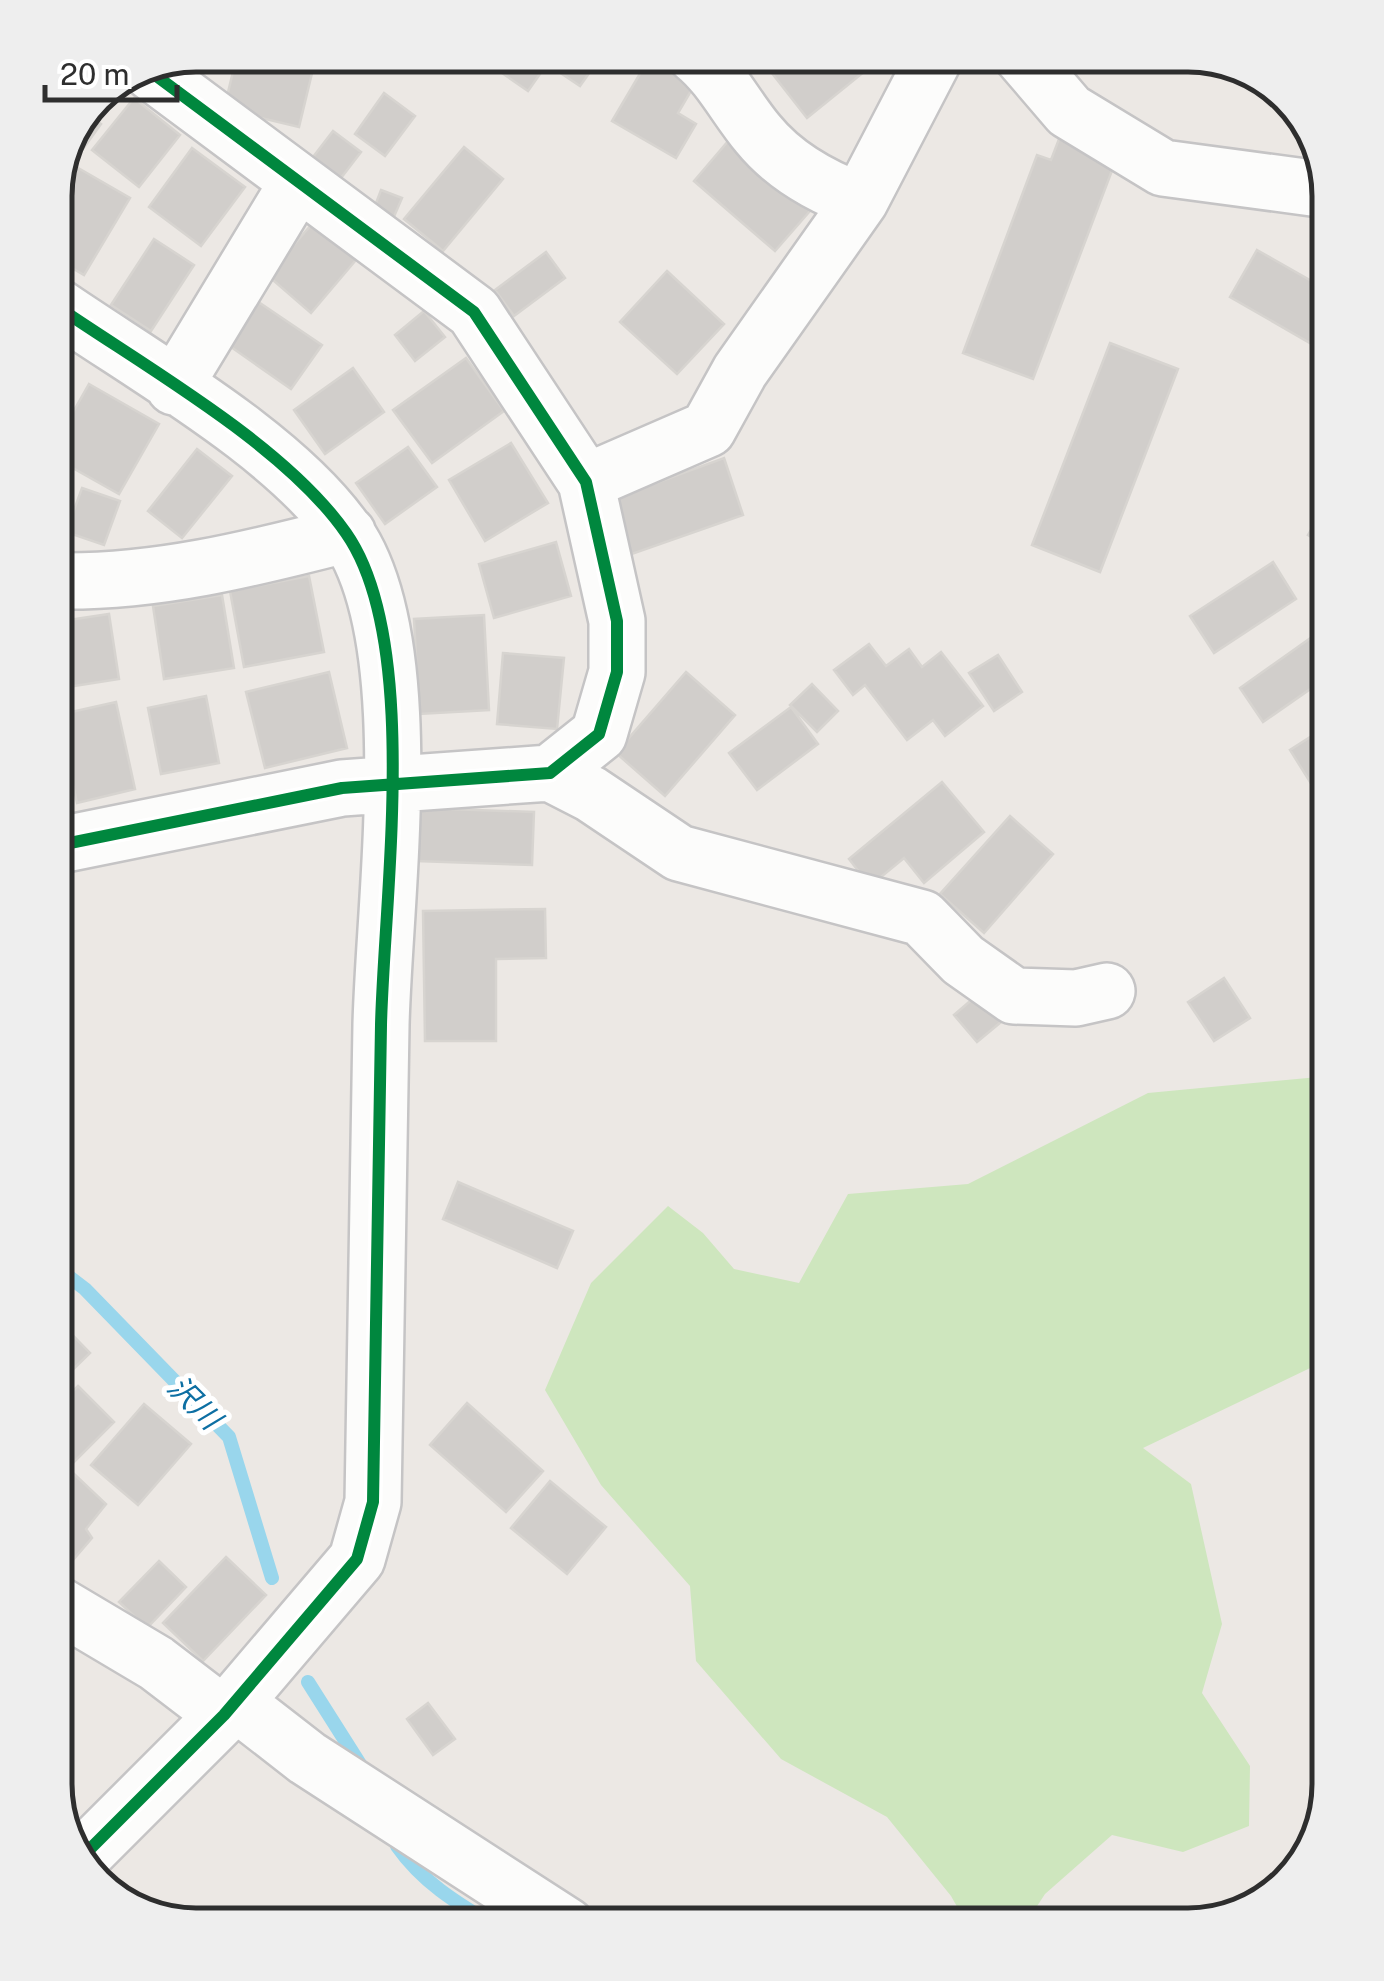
<svg xmlns="http://www.w3.org/2000/svg" width="1384" height="1981" font-family="'Public Sans','Noto Sans JP',sans-serif">
	<style>
		.green { fill: #cee6be }
		.lines { fill: none; stroke-linecap: round; stroke-linejoin: round }
		.stream { stroke: #99d6ec; stroke-width: 14 }
		.building { fill: #d1cecb; stroke: #d7d4d0; stroke-width: 2.5 }
		.minor-casing { stroke: #c5c4c5; stroke-width: 60 }
		.minor { stroke: #fcfcfb; stroke-width: 55 }
		.cycleway-casing { stroke: #fff; stroke-width: 19 }
		.cycleway { stroke: #00873e; stroke-width: 12 }
		.labels { text-anchor: middle; stroke-width: 10; stroke-linejoin: round; paint-order: stroke }
		.water-label { font-size: 30px; font-style: italic; fill: #0d6fa3; stroke: #fff }
		.rim { fill: none; stroke: #2e2e2e; stroke-width: 5 }
	</style>
	<rect width="100%" height="100%" fill="#ece8e4"/>
	<!-- green -->
	<path class="green" d="M 1329,1076 L 1329,1359 L 1143,1448 L 1191,1484 L 1222,1624 L 1202,1693 L 1250,1766 L 1249,1826 L 1183,1852 L 1112,1835 L 1045,1894 L 1024,1926 L 968,1926 L 951,1896 L 887,1817 L 781,1759 L 696,1661 L 690,1586 L 601,1485 L 545,1390 L 591,1283 L 668,1206 L 703,1233 L 734,1269 L 799,1283 L 848,1194 L 968,1184 L 1148,1093 Z"/>
	<g class="lines">
		<!-- stream -->
		<path class="stream" d="M 55,1266 L 85,1289 L 229,1437 L 272,1578
			M 308,1682 L 365,1772
			M 397,1846 C 423,1883 457,1903 495,1926"/>
	</g>
	<!-- building -->
	<path class="building" d="M 237,55 L 313,69 L 299,127 L 224,109 Z
		M 515,55 L 602,55 L 580,86 L 547,64 L 528,91 L 502,73 Z
		M 651,55 L 698,79 L 678,113 L 696,124 L 676,158 L 612,121 Z
		M 792,55 L 876,55 L 880,59 L 807,118 L 771,72 Z
		M 1144,55 L 1183,55 L 1174,72 Z
		M 384,93 L 415,116 L 385,156 L 355,134 Z
		M 134,98 L 180,135 L 139,187 L 92,150 Z
		M 90,116 L 101,124 L 80,153 L 74,149 Z
		M 333,131 L 361,152 L 341,178 L 313,157 Z
		M 735,133 L 817,203 L 775,251 L 694,181 Z
		M 1059,139 L 1116,160 L 1033,379 L 963,353 L 1037,155 L 1051,160 Z
		M 464,147 L 503,179 L 443,251 L 404,219 Z
		M 192,148 L 245,187 L 201,246 L 149,207 Z
		M 73,165 L 130,198 L 84,275 L 55,258 L 55,194 Z
		M 381,190 L 402,198 L 393,219 L 373,211 Z
		M 313,223 L 356,260 L 311,313 L 267,275 Z
		M 154,239 L 194,265 L 151,331 L 111,305 Z
		M 1257,250 L 1329,291 L 1329,354 L 1230,297 Z
		M 546,252 L 565,278 L 514,316 L 495,290 Z
		M 667,271 L 724,324 L 677,374 L 620,322 Z
		M 251,297 L 322,345 L 291,389 L 221,340 Z
		M 424,311 L 445,337 L 415,361 L 395,335 Z
		M 1110,343 L 1178,369 L 1100,572 L 1032,545 Z
		M 466,358 L 504,411 L 432,463 L 393,410 Z
		M 353,368 L 384,412 L 325,454 L 294,410 Z
		M 89,384 L 159,424 L 119,494 L 55,458 L 55,444 Z
		M 511,443 L 548,503 L 485,541 L 449,480 Z
		M 408,447 L 437,487 L 385,524 L 356,483 Z
		M 197,449 L 232,476 L 182,538 L 148,511 Z
		M 724,458 L 743,515 L 629,555 L 609,500 Z
		M 82,488 L 120,501 L 104,545 L 66,532 Z
		M 1329,499 L 1329,547 L 1308,535 Z
		M 556,542 L 571,596 L 494,618 L 479,564 Z
		M 1273,562 L 1296,599 L 1214,653 L 1190,616 Z
		M 309,576 L 324,652 L 244,667 L 230,591 Z
		M 222,595 L 234,668 L 164,679 L 153,606 Z
		M 109,614 L 119,679 L 55,689 L 55,622 Z
		M 484,615 L 489,710 L 419,714 L 414,619 Z
		M 1319,632 L 1329,646 L 1329,676 L 1263,722 L 1240,688 Z
		M 869,644 L 886,666 L 909,649 L 922,667 L 941,652 L 983,706 L 945,736 L 933,720 L 907,740 L 865,685 L 853,695 L 834,670 Z
		M 503,653 L 564,658 L 557,729 L 497,724 Z
		M 998,655 L 1022,692 L 994,711 L 969,673 Z
		M 329,672 L 347,748 L 265,768 L 246,692 Z
		M 686,672 L 735,715 L 665,796 L 616,753 Z
		M 812,684 L 838,711 L 817,732 L 790,705 Z
		M 206,696 L 219,763 L 161,774 L 148,708 Z
		M 116,702 L 135,789 L 77,803 L 58,715 Z
		M 791,707 L 818,744 L 757,790 L 729,753 Z
		M 1329,725 L 1329,775 L 1312,785 L 1290,750 Z
		M 942,782 L 984,832 L 924,883 L 904,858 L 870,886 L 849,859 Z
		M 420,808 L 534,812 L 532,865 L 417,861 Z
		M 1010,816 L 1053,854 L 984,933 L 940,894 Z
		M 1329,896 L 1329,933 L 1313,906 Z
		M 545,909 L 546,958 L 496,959 L 496,1041 L 425,1041 L 423,911 Z
		M 1224,978 L 1250,1018 L 1214,1041 L 1188,1002 Z
		M 983,990 L 1007,1017 L 977,1042 L 954,1015 Z
		M 458,1182 L 573,1231 L 557,1268 L 443,1219 Z
		M 55,1317 L 90,1353 L 55,1387 Z
		M 78,1386 L 114,1422 L 55,1481 L 55,1409 Z
		M 467,1403 L 543,1471 L 506,1512 L 430,1445 Z
		M 144,1404 L 191,1444 L 138,1505 L 91,1465 Z
		M 73,1473 L 106,1504 L 86,1529 L 92,1538 L 67,1567 L 55,1558 L 55,1495 Z
		M 550,1481 L 606,1527 L 567,1574 L 511,1528 Z
		M 226,1557 L 266,1595 L 203,1661 L 163,1623 Z
		M 159,1561 L 186,1587 L 147,1628 L 119,1602 Z
		M 428,1703 L 455,1739 L 433,1755 L 407,1719 Z"/>
	<g class="lines">
		<defs>
			<path id="minor" d="M 695,55 C 721,76 736,108 758,134 C 784,166 822,187 860,201
				M 1021,55 L 1069,111 L 1163,168 L 1327,190
				M 55,305 C 145,367 285,445 346,533 C 421,640 384,896 381,1025 C 378,1184 376,1343 373,1502 L 357,1559 L 224,1715 L 79,1860
				M 174,387 L 298,182
				M 586,482 L 708,429 L 740,371 L 860,201 L 936,55
				M 55,581 C 155,583 251,559 348,534
				M 550,773 L 591,794 L 679,853 L 922,918 L 963,960 L 1014,996 L 1076,998 L 1107,991
				M 55,846 L 342,788 L 550,773 L 599,734 L 617,672 L 617,621 L 586,482 L 474,312 L 151,72
				M 55,1603 L 156,1663 L 224,1715
				M 235,1702 L 307,1758 L 567,1926"/>
		</defs>
		<!-- minor casing -->
		<use href="#minor" class="minor-casing"/>
		<!-- minor -->
		<use href="#minor" class="minor"/>
		<defs>
			<path id="cycleway" d="M 55,305 C 145,367 285,445 346,533 C 421,640 384,896 381,1025 C 378,1184 376,1343 373,1502 L 357,1559 L 224,1715 L 79,1860
				M 55,846 L 342,788 L 550,773 L 599,734 L 617,672 L 617,621 L 586,482 L 474,312 L 151,72"/>
		</defs>
		<!-- cycleway casing -->
		<use href="#cycleway" class="cycleway-casing"/>
		<!-- cycleway -->
		<use href="#cycleway" class="cycleway"/>
	</g>
	<g class="labels">
		<!-- water labels -->
		<g class="water-label">
			<text transform="translate(194 1403) rotate(45)" y="10">沢川</text>
		</g>
	</g>
	<!-- crop -->
	<path d="M0 0H1384V1981H0ZM196 72H1188A124 124 0 0 1 1312 196V1784A124 124 0 0 1 1188 1908H196A124 124 0 0 1 72 1784V196A124 124 0 0 1 196 72Z" fill="#eee" fill-rule="evenodd"/>
	<path class="rim" d="M196 72H1188A124 124 0 0 1 1312 196V1784A124 124 0 0 1 1188 1908H196A124 124 0 0 1 72 1784V196A124 124 0 0 1 196 72Z"/>
	<!-- scale -->
	<path d="M45 85v15h132v-15" fill="none" stroke="#2e2e2e" stroke-width="5"/>
	<text x="60" y="85" font-size="30" fill="#2e2e2e" stroke="#ffffff" stroke-width="8" paint-order="stroke">20 m</text>
</svg>
